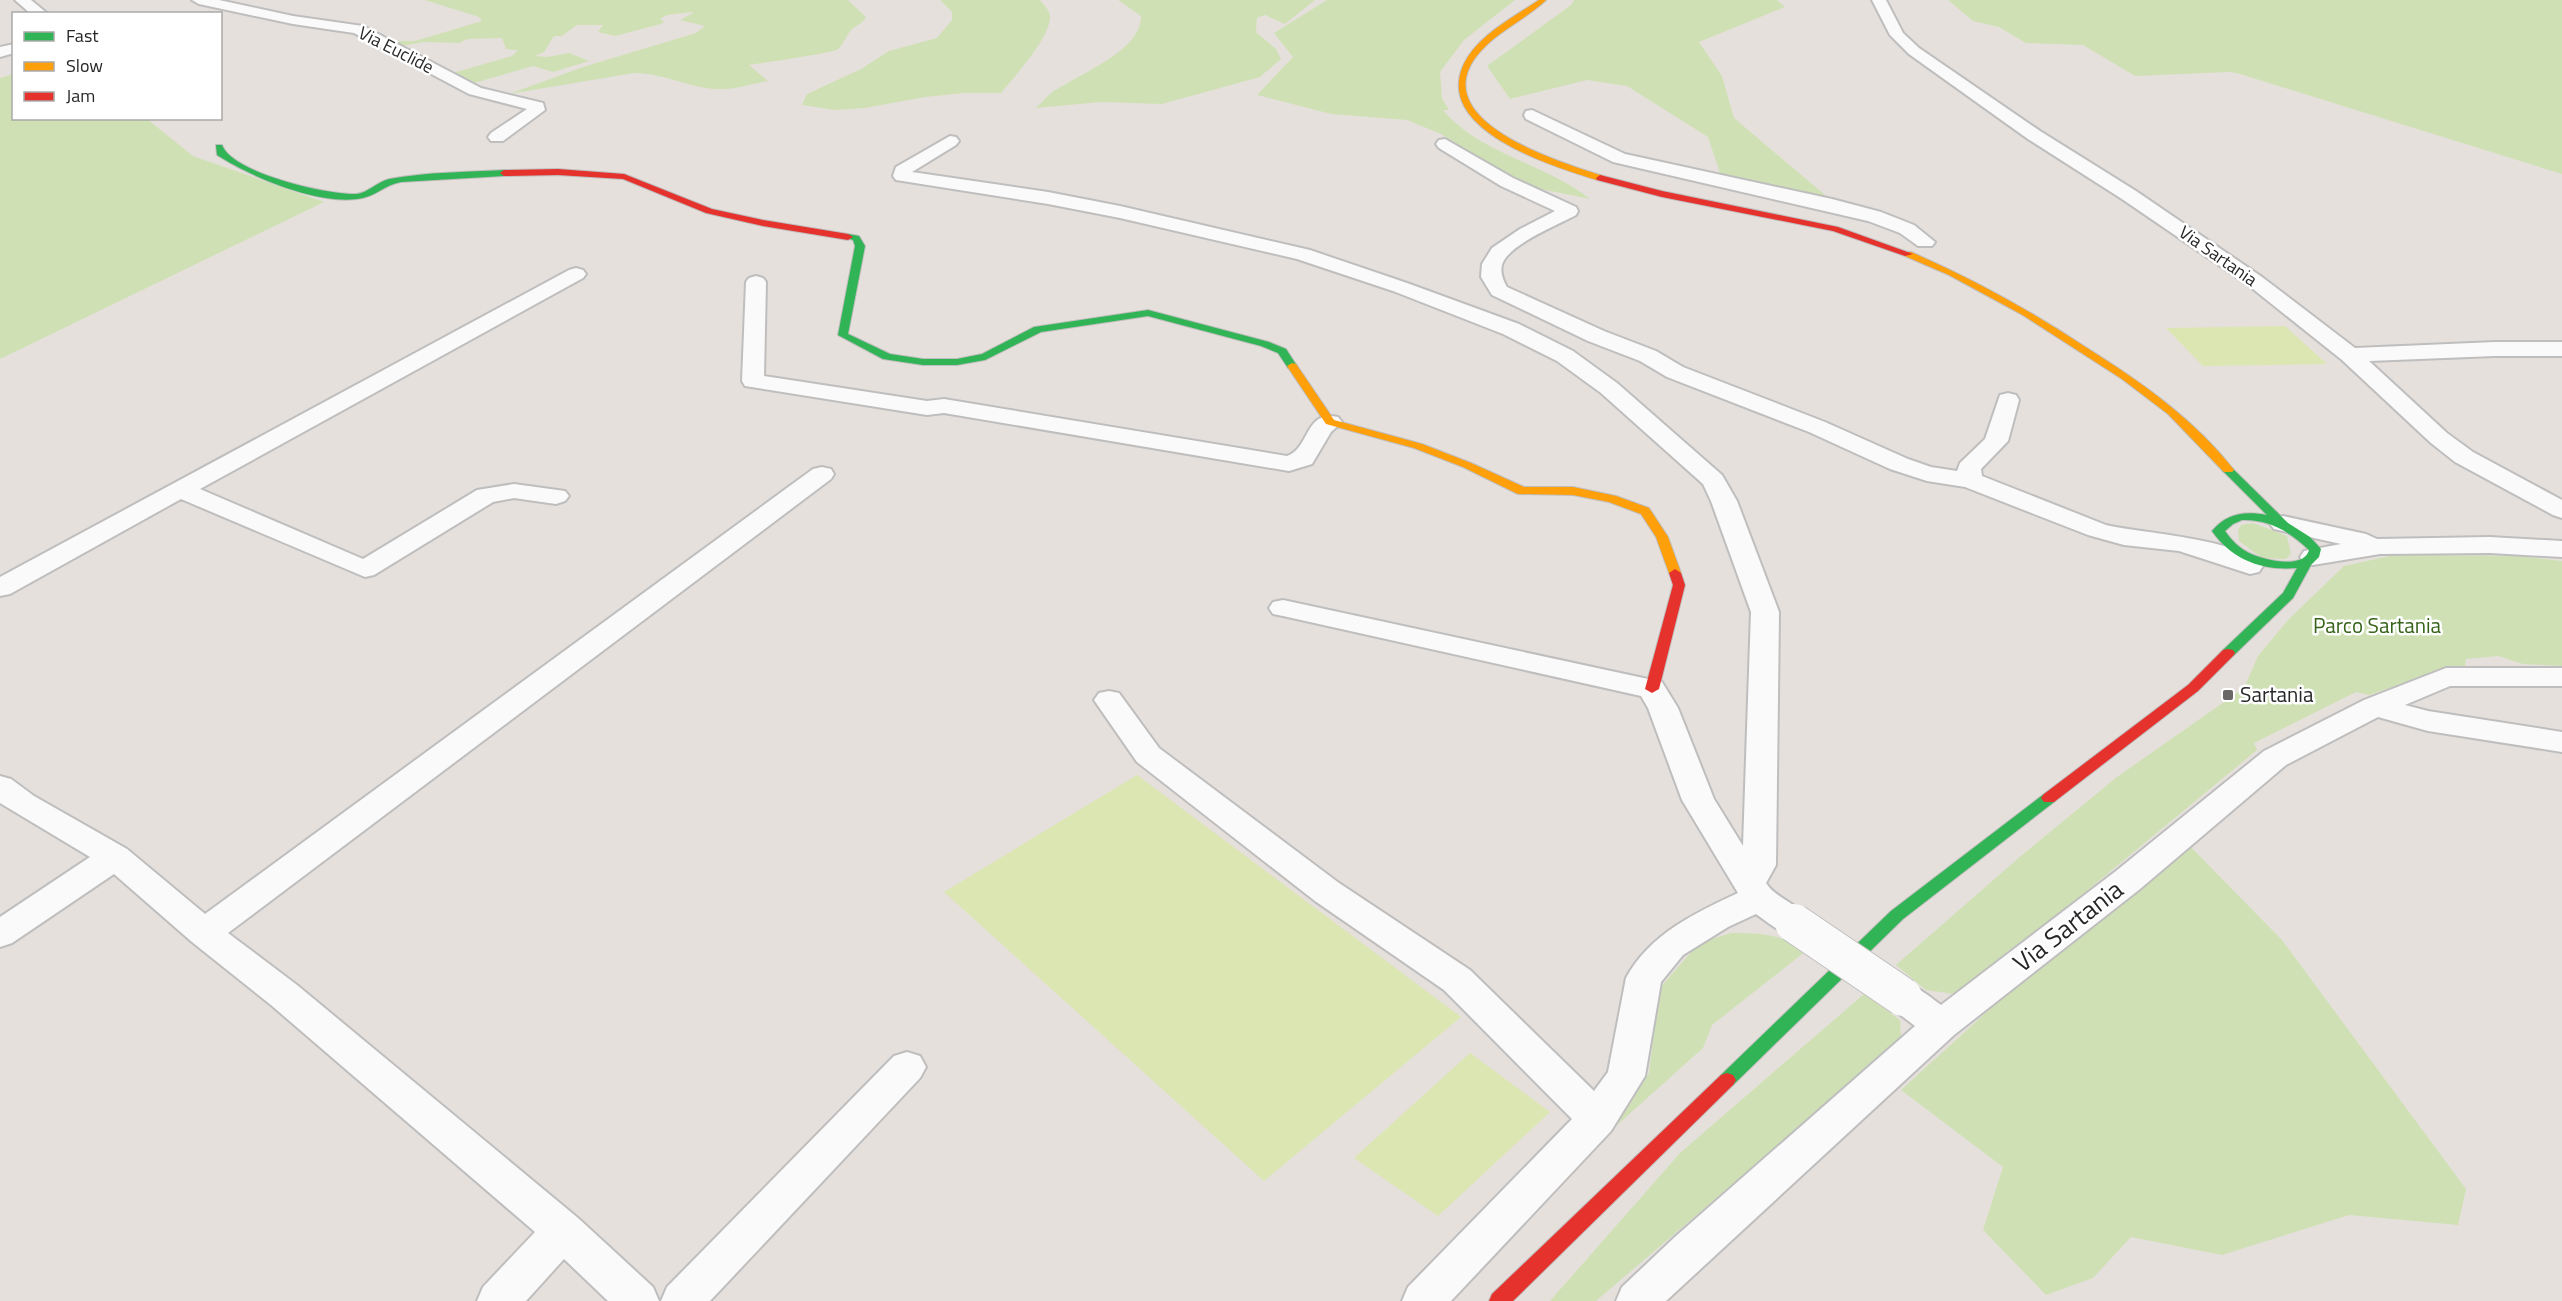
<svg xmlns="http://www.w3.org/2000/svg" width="2562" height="1301" font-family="'Titillium Web',sans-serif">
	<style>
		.green { fill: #cfe1b4 }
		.pitch { fill: #dce6b2 }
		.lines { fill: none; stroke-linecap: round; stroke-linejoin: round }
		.street-casing { stroke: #bfbebe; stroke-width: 4 }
		.fast-casing { stroke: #bfbebe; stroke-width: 2 }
		.slow-casing { stroke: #bfbebe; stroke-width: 2 }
		.jam-casing { stroke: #bfbebe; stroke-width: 2 }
		.street { fill: #fbfafa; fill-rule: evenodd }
		.fast { fill: #30b455; fill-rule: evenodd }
		.slow { fill: #ff9f0a; fill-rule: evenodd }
		.jam { fill: #e5322d; fill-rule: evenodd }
		.street-bridge-casing { stroke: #bfbebe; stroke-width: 40; stroke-linecap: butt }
		.street-bridge { stroke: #fbfafa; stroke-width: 38 }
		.poi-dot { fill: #6a6866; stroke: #fff; stroke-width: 2 }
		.labels { text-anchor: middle; stroke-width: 5; stroke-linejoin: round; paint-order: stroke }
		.far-street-label { font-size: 18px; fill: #272727; stroke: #fff }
		.park-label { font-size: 21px; fill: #366318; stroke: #fff }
		.poi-label { font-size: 21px; fill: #272727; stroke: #fff; text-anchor: start }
		.near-street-label { font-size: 26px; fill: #272727; stroke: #fff }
	</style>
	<rect width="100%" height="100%" fill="#e6e0dc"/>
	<!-- green -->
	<path class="green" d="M 425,0 L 848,0 L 866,17 C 862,24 857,25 852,29 C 846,35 844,44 838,49 C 834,53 762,63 749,65 L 768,81 C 754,83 740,88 726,89 C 695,91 665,73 634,73 L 509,94 L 583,67 L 696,33 L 705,26 L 680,20 L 693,13 L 692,12 L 667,15 L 660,19 L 664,22 L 661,24 L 615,36 L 598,32 L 603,25 L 577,25 L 562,36 L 554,36 L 544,52 L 535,56 L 547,57 L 569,53 L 589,61 L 553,72 L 533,66 L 474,83 L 453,73 L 512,56 L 518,50 L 506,49 L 502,38 L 468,39 L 459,43 L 424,42 L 396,47 L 391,44 L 401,41 L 415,41 L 482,21 L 479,17 Z
		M 940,0 L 1040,0 C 1043,4 1047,8 1049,12 C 1057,31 1013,78 1001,93 L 964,93 L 925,97 L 865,108 L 835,110 L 802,105 L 807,94 L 861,69 L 889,51 L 937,38 L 952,20 L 952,12 Z
		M 1118,0 L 1315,0 L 1285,24 L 1265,15 L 1257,18 L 1256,32 L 1276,49 L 1281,59 L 1260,77 L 1162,104 L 1101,102 L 1036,108 C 1041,103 1045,98 1050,94 C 1074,76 1142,52 1141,16 Z
		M 1327,0 L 1515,0 L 1464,40 L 1440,72 L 1442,98 L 1449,110 L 1443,110 C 1481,155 1545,163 1590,199 L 1526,186 L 1441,134 L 1407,120 L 1331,114 L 1257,95 L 1293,57 L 1274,33 Z
		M 1574,0 L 1777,0 L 1785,7 L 1699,42 L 1722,76 L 1734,118 L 1831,200 L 1721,176 L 1708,137 L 1627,86 L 1587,80 L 1510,99 L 1487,66 L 1571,5 Z
		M 1948,0 L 2562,0 L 2562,174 L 2240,74 L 2230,72 L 2135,76 L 2083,45 L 2026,43 L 1999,27 L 1973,21 Z
		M 13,74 L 14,118 L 147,119 L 193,156 L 324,202 L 0,359 L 0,78 Z
		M 2253,523 L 2287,536 L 2291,554 L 2286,559 L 2262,558 L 2239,541 L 2238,530 L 2241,525 Z
		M 2394,555 L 2517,556 L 2562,561 L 2562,666 L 2523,664 L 2498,656 L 2466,659 L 2465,666 L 2437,672 L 2369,695 L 2356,692 L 2254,743 L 2257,750 L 1961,995 L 1926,990 L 1896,965 L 2022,855 L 2117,777 L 2244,688 L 2258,656 L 2288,620 L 2344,566 Z
		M 2180,836 L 2282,940 L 2466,1189 L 2458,1225 L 2349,1215 L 2222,1255 L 2131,1237 L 2093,1278 L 2046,1295 L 1983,1230 L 2003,1167 L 1901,1090 Z
		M 1731,933 C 1763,933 1779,934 1806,951 L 1712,1025 L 1703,1048 L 1616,1126 L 1649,1073 L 1659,989 L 1699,943 Z
		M 1864,994 L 1900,1020 L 1901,1040 L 1596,1301 L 1550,1301 L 1680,1153 Z"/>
	<!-- pitch -->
	<path class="pitch" d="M 2285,326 L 2327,364 L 2203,366 L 2166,328 Z
		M 1137,775 L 1461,1017 L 1264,1181 L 944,892 Z
		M 1470,1053 L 1550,1112 L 1438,1216 L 1354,1158 Z"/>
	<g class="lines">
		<defs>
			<path id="street" d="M 15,0 L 31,0 L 48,14 L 31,14 Z
				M 192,0 L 219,0 L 293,16 L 363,26 L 481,88 L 543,103 L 545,110 L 503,141 L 491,141 L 488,137 L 491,133 L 527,109 L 469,94 L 354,33 L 293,24 L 199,4 Z
				M 1872,0 L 1886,0 L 1903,33 L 1919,48 L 2040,131 L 2136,191 L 2262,277 L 2355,348 L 2495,342 L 2562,342 L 2562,356 L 2495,356 L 2369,361 L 2447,433 L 2473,452 L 2562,500 L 2562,518 L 2553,515 L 2455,462 L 2431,443 L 2342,360 L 2248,285 L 2122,199 L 2028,139 L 1909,54 L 1890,35 Z
				M 14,44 L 14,53 L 0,57 L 0,47 Z
				M 1532,110 L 1625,154 L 1832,199 L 1881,212 L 1914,225 L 1935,242 L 1932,246 L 1918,246 L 1900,233 L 1868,221 L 1613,162 L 1526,119 L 1524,115 L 1526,111 Z
				M 950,136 L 956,137 L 959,141 L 956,145 L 912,172 L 1048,192 L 1120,206 L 1310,250 L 1407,283 L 1519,324 L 1573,351 L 1617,383 L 1722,475 L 1737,501 L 1779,612 L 1776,865 L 1766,883 C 1777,900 1801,904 1811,923 L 1806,932 C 1785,939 1773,926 1756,914 L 1728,927 L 1683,955 L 1661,982 L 1645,1076 L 1611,1131 L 1451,1301 L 1402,1301 L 1408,1287 L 1572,1119 L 1444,990 L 1315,901 L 1137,762 L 1094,700 L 1099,693 L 1109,691 L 1119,693 L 1159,748 L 1339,883 L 1470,970 L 1594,1091 L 1608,1072 L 1626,978 C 1650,934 1695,913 1738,893 L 1682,800 L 1648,708 L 1641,696 L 1283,616 L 1273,614 L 1269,608 L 1273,602 L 1283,600 L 1662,682 L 1678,708 L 1714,799 L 1743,846 L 1751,612 L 1711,501 L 1703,484 L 1601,393 L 1557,361 L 1503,334 L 1393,291 L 1297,259 L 1120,218 L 1048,204 L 896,180 L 893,176 L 896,167 Z
				M 1445,139 L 1513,178 L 1576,207 L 1578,211 L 1576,215 C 1558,225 1507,245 1502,265 C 1500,273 1503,280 1507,287 L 1604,331 L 1656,351 L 1683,367 L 1825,422 L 1908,459 L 1931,467 L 1957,471 L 1960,463 L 1985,439 L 2000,395 L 2008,393 L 2016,395 L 2019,400 L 2008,441 L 1981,469 L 1982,476 L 2106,525 C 2139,533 2244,539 2263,566 L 2259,572 L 2250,574 L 2179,551 L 2124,545 L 2088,535 L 1965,487 L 1927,481 L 1890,469 L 1809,432 L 1667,377 L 1640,361 L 1588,341 L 1492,295 L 1481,277 L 1482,264 L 1492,248 L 1520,229 L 1555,211 L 1501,186 L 1439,148 L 1436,144 L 1439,140 Z
				M 576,268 L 583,270 L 586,274 L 583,278 L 200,489 L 363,559 L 477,490 L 514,484 L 565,491 L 569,496 L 565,501 L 556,504 L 514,498 L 493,502 L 374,575 L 365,577 L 181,499 L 10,594 L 0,596 L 0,577 L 569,270 Z
				M 756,276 L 763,278 L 766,282 L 764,376 L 927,401 L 944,399 L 1287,456 C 1310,448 1305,409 1338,417 L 1342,422 L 1331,432 L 1312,464 L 1289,471 L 944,413 L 927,415 L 745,386 L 742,381 L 746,282 L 749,278 Z
				M 822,467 L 831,469 L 834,474 L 831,479 L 228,933 L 297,985 L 578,1218 L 653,1287 L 659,1301 L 608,1301 L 564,1259 L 526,1301 L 477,1301 L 483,1287 L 535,1232 L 271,1005 L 192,942 L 114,874 L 12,943 L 0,947 L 0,917 L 90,857 L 0,803 L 0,776 L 11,779 L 34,796 L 127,849 L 205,914 L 813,469 Z
				M 2283,516 L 2366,534 L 2377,539 L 2490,537 L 2562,541 L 2562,557 L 2490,553 L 2380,554 L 2313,565 L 2304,563 L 2300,557 L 2304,551 L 2341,544 L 2274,529 L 2270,524 L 2274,519 Z
				M 2446,668 L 2562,668 L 2562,686 L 2450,686 L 2405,705 L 2428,711 L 2562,732 L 2562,752 L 2428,731 L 2378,717 L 2286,765 L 2140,889 L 1954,1035 L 1666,1301 L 1616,1301 L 1622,1287 L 1676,1236 L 1915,1026 L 1890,1007 L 1885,997 L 1890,987 C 1913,980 1923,992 1941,1005 L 2116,871 L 2264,751 L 2364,700 Z
				M 907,1052 L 920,1056 L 926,1067 L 920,1078 L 710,1301 L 661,1301 L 667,1287 L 894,1056 Z"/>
			<path id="fast" d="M 216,145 L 222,145 C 232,173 327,195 356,194 C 368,193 377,182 389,179 C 427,172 466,172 504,170 L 508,173 L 504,176 L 401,182 C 385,185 377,195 363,198 C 322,207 251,177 217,155 Z
				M 848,234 L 859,236 L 865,246 L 848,334 L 890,354 L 923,359 L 957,359 L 982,354 L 1034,327 L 1148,310 L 1269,342 L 1286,349 L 1297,366 L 1292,369 L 1288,368 L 1278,353 L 1261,346 L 1148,316 L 1041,332 L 985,360 L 957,365 L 923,365 L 883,359 L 838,335 L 855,246 L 853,240 L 843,237 Z
				M 2228,467 L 2232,468 L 2288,523 L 2310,537 L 2321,549 L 2319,557 L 2311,565 L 2293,598 L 2233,656 L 2223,656 L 2221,653 L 2223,650 L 2283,593 L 2297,568 C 2262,571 2232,560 2212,531 C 2227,513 2245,511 2267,515 L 2222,470 ZM 2242,520 C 2269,519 2290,532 2309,550 C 2304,570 2263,560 2249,553 C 2239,548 2231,540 2225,531 L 2233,524 Z
				M 2049,793 L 2054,794 L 2057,798 L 2054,802 L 1903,919 L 1733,1085 L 1727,1087 L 1721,1085 L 1718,1080 L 1721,1075 L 1891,911 L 2044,794 Z"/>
			<path id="slow" d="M 1539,0 L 1546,0 C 1524,21 1494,32 1475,58 C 1429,123 1562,163 1603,176 L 1603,180 L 1597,180 C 1553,166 1435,131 1463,66 C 1476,36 1514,17 1539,0 Z
				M 1905,252 L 1911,252 C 1973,279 2031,311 2087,348 C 2141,382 2194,419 2234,470 L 2232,472 L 2224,472 L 2168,414 L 2122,379 L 2021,314 L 1949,275 L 1905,256 Z
				M 1292,363 L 1296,364 L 1334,420 L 1422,444 L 1471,463 L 1524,487 L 1573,487 L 1616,496 L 1649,508 L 1668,537 L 1681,573 L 1675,577 L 1669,573 L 1656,537 L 1641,514 L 1609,502 L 1573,495 L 1518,494 L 1463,467 L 1414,448 L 1326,424 L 1287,366 Z"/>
			<path id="jam" d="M 558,169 L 624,174 L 712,209 L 763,220 L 848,234 L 853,237 L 848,240 L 763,226 L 706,213 L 623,179 L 558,175 L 504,176 L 500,173 L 504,170 Z
				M 1600,175 L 1662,191 L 1838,227 L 1913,254 L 1905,256 L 1833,231 L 1662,197 L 1597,180 L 1596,178 Z
				M 1675,569 L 1681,573 L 1685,585 L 1659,689 L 1652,693 L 1645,689 L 1673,585 L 1669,573 Z
				M 2228,649 L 2233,650 L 2235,653 L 2233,656 L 2198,691 L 2054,802 L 2044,802 L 2041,798 L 2044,794 L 2188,685 L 2223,650 Z
				M 1727,1073 L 1733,1075 L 1736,1080 L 1733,1085 L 1513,1301 L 1489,1301 L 1492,1294 L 1721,1075 Z"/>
		</defs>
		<!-- street casing -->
		<use href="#street" class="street-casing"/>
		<!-- fast casing -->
		<use href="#fast" class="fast-casing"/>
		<!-- slow casing -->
		<use href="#slow" class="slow-casing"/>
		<!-- jam casing -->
		<use href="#jam" class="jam-casing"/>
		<!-- street -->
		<use href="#street" class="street"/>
		<!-- fast -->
		<use href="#fast" class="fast"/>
		<!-- slow -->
		<use href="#slow" class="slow"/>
		<!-- jam -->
		<use href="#jam" class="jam"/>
		<defs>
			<path id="street-bridge" d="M 1794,923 L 1903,997"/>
		</defs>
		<!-- street-bridge casing -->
		<use href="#street-bridge" class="street-bridge-casing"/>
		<!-- street-bridge -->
		<use href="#street-bridge" class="street-bridge"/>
	</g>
	<!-- markers -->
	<rect class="poi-dot" x="2222" y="689" width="12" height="12" rx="3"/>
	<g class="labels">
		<!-- far-street labels -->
		<g class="far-street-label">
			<text transform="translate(396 50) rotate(27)" y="6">Via Euclide</text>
			<text transform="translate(2218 256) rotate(35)" y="6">Via Sartania</text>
		</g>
		<!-- park labels -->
		<g class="park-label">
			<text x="2377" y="633">Parco Sartania</text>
		</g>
		<!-- poi labels -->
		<g class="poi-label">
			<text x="2240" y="702">Sartania</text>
		</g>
		<!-- near-street labels -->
		<g class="near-street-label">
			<text transform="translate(2068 926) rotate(-38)" y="9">Via Sartania</text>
		</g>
	</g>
	<!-- legend -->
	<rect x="12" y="12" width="210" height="108" fill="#ffffff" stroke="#a9a9a9" stroke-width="1.5"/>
	<rect x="24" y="32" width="30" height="9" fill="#30b455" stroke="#a9a9a9" stroke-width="1.5"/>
	<text x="66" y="42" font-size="18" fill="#272727">Fast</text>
	<rect x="24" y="62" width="30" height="9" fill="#ff9f0a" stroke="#a9a9a9" stroke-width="1.5"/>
	<text x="66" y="72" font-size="18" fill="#272727">Slow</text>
	<rect x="24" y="92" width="30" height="9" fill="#e5322d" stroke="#a9a9a9" stroke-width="1.5"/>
	<text x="66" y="102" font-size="18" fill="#272727">Jam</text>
</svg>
